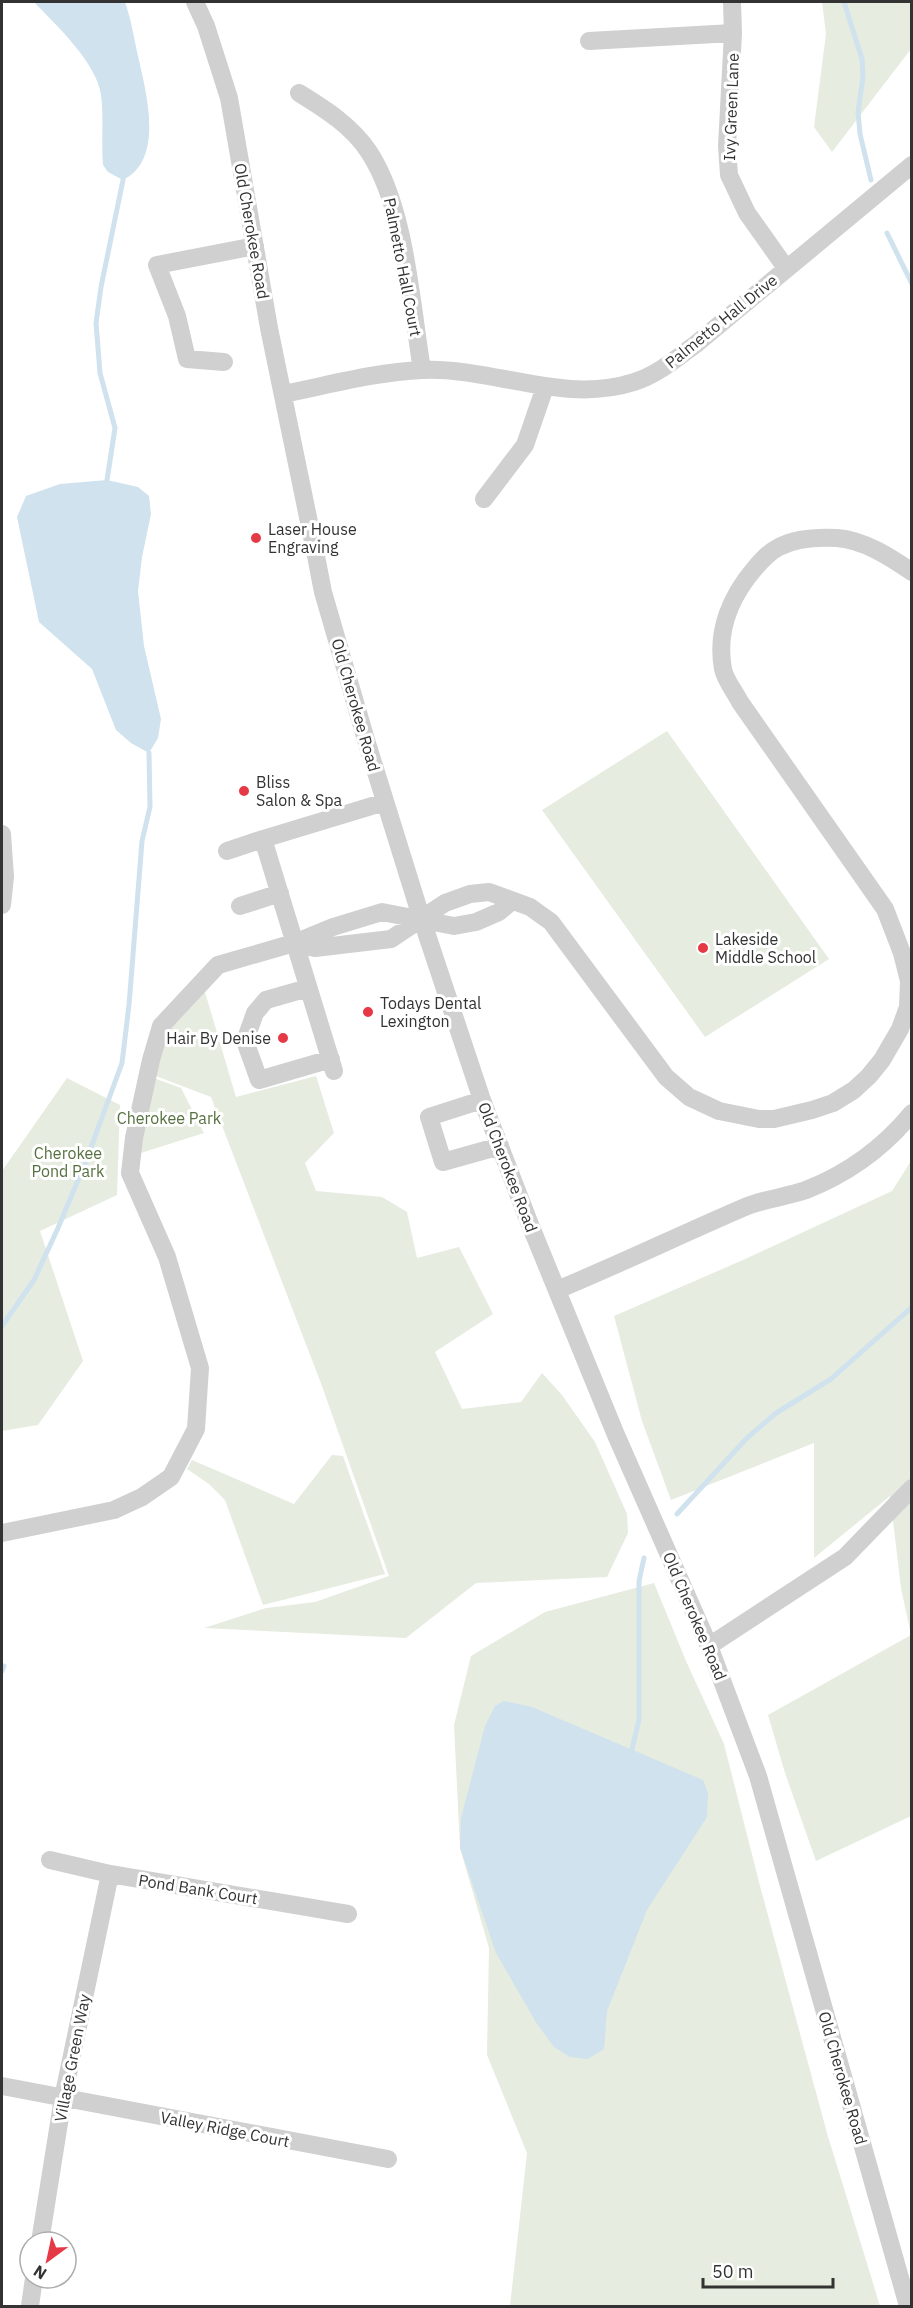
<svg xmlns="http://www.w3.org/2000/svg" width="913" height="2308" font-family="'IBM Plex Sans',sans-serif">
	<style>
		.green { fill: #e6ecdf }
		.water { fill: #cfe2ee }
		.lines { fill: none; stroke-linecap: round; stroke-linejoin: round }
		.stream { stroke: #cfe2ee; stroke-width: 5 }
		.minor { stroke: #d0d0d0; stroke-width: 18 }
		.poi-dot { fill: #e63946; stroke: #fff; stroke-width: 2 }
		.labels { text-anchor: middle; stroke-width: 6; stroke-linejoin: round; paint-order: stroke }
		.street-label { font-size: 16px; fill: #333; stroke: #fff }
		.poi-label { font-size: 16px; fill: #333; stroke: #fff; text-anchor: start }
		.park-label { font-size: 16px; fill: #56703f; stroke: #fff }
	</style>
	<rect width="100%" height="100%" fill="#fff"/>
	<!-- green -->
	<path class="green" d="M 822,2 L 911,2 L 911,49 L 832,152 L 814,127 L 826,34 Z
		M 667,731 L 829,959 L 705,1037 L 542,810 Z
		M 202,982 L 236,1097 L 316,1076 L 334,1133 L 305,1163 L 316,1191 L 382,1197 L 407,1212 L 417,1258 L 459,1247 L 493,1314 L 435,1352 L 462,1409 L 521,1402 L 542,1373 L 562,1395 L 595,1442 L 627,1514 L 628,1533 L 607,1577 L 476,1583 L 406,1638 L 204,1628 L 266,1608 L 315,1602 L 389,1576 L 322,1386 L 211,1097 L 148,1073 L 161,1026 Z
		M 151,1077 L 181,1088 L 204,1133 L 141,1153 L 140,1146 Z
		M 67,1078 L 120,1105 L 117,1195 L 40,1231 L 83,1361 L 38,1425 L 2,1431 L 2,1171 Z
		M 911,1161 L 911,1816 L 816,1861 L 785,1773 L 768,1715 L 911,1635 L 901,1588 L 890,1496 L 814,1558 L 814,1443 L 671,1500 L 642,1421 L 614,1316 L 743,1260 L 892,1191 Z
		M 332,1455 L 343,1456 L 385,1574 L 263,1605 L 225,1500 L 209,1484 L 187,1469 L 192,1460 L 294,1504 Z
		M 654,1583 L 686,1661 L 724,1744 L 760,1886 L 827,2133 L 880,2306 L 617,2306 L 614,2305 L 615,2306 L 510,2306 L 527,2153 L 487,2055 L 489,1948 L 460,1848 L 454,1725 L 471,1656 L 545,1612 Z"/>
	<!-- water -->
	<path class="water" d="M 34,2 L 125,2 C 131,19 134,38 138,56 C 146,92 165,159 123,180 L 108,172 L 103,165 C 101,142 104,118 101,95 C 97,63 56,25 34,2 Z
		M 107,480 L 138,487 L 149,496 L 151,514 L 142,557 L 138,591 L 144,646 L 161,719 L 158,738 L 149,753 L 131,743 L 116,730 L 92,669 L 39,622 L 17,517 L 26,496 L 60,484 Z
		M 504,1701 L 532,1707 L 703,1780 L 708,1793 L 707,1817 L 647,1910 L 607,2011 L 604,2049 L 588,2059 L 570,2057 L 554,2047 L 537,2024 L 496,1953 L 460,1848 L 461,1818 L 485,1726 L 495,1706 Z"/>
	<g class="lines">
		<!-- stream -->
		<path class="stream" d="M 844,2 L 862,59 L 863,77 L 858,112 L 860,134 L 871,180
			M 887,233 L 912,284
			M 107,480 L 115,428 L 100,373 L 96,323 L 101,287 L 123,180
			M 2,1326 L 34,1280 L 58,1228 L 86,1161 L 122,1063 L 129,1005 L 142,841 L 150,807 L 149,753
			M 677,1514 L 747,1438 L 776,1413 L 831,1379 L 912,1307
			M 2,1671 L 4,1666
			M 632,1749 L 639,1720 L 639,1581 L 644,1558"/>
		<!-- minor -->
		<path class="minor" d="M 195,2 L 206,26 L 229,98 L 269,328 L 316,556 L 323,592 L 366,740 L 422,920 L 482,1100 L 529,1222 L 616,1435 L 709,1646 L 758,1776 L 908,2306
			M 732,2 L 733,33 L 727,146 L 729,175 L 747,213 L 786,268
			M 589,41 L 733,33
			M 299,93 C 325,109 352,126 369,152 C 406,209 411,303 422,370
			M 224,362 L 187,359 L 177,316 L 157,265 L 255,246
			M 283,394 C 329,385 376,372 422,370 C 494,367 563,405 634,382 C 657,375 677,358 696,344 L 912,165
			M 484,499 L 525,445 L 545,387
			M 2,834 L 5,877 L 2,905
			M 227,851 L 263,839
			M 240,906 L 280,893
			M 294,943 L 315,948 L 391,939 L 445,903 L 470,894 L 489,892 L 530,907 L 551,922 L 666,1077 L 689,1097 L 719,1111 L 759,1119 L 774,1119 L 812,1110 L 833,1103 L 854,1090 L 869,1076 L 882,1060 L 900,1029 L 908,1007 L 909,981 L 902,953 L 885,909 L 740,702 C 735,692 725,680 723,669 C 716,631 731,596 755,568 C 762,560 769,552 779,547 C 796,538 818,537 837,538 C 864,540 890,557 912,572
			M 308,988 L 266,1000 L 255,1013 L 245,1041 L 259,1080 L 331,1059
			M 334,1071 L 263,839 L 385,802
			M 482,1100 L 429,1117 L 443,1162 L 500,1146
			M 557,1290 C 620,1264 682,1234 745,1207 C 764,1199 786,1197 806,1190 C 847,1174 884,1147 912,1113
			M 2,1533 L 114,1510 L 142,1497 L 171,1477 L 196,1429 L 200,1368 L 167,1257 L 130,1173 L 134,1138 L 151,1060 L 161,1026 L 218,965 L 294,943 L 333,927 L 382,912 L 454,926 L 476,922 L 499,912 L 512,901
			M 709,1646 L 845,1557 L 912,1488
			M 50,1860 L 110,1874 L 348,1914
			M 2,2086 L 388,2159
			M 40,2242 L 63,2098 L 110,1874
			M 30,2306 L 34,2278"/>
	</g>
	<!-- markers -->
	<g class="poi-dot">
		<circle cx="256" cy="538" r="6"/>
		<circle cx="244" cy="791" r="6"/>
		<circle cx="703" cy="948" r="6"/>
		<circle cx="368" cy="1012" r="6"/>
		<circle cx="283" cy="1038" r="6"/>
	</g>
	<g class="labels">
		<!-- street labels -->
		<g class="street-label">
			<text transform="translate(731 107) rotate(-88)" y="6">Ivy Green Lane</text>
			<text transform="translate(252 231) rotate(80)" y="6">Old Cherokee Road</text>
			<text transform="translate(403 267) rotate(79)" y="6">Palmetto Hall Court</text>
			<text transform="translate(721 321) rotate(-39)" y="6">Palmetto Hall Drive</text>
			<text transform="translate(356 705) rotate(74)" y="6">Old Cherokee Road</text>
			<text transform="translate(508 1167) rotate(69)" y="6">Old Cherokee Road</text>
			<text transform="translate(695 1616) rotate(67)" y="6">Old Cherokee Road</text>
			<text transform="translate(198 1889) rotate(9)" y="6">Pond Bank Court</text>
			<text transform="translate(72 2058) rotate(-79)" y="6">Village Green Way</text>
			<text transform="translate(843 2078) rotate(74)" y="6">Old Cherokee Road</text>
			<text transform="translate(225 2129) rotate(11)" y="6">Valley Ridge Court</text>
		</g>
		<!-- poi labels -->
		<g class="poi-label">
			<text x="268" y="535">Laser House<tspan x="268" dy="18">Engraving</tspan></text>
			<text x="256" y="788">Bliss<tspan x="256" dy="18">Salon &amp; Spa</tspan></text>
			<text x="715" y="945">Lakeside<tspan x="715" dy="18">Middle School</tspan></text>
			<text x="380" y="1009">Todays Dental<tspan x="380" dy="18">Lexington</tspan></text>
			<text x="271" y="1044" text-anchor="end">Hair By Denise</text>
		</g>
		<!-- park labels -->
		<g class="park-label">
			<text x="169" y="1124">Cherokee Park</text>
			<text x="68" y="1159">Cherokee<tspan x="68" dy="18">Pond Park</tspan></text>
		</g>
	</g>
	<!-- border -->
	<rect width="913" height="2308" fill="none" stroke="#333333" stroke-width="6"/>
	<!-- north arrow -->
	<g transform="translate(48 2260) rotate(213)"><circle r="28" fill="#ffffff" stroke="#adadad" stroke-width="1.5"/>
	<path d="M0-4.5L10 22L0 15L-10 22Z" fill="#e63946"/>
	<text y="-9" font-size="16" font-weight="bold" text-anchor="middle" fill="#333333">N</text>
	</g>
	<!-- scale -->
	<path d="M703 2278v9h130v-9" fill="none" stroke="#333333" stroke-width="3"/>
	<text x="712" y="2278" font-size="18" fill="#333333" stroke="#ffffff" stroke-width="4.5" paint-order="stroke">50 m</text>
</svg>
